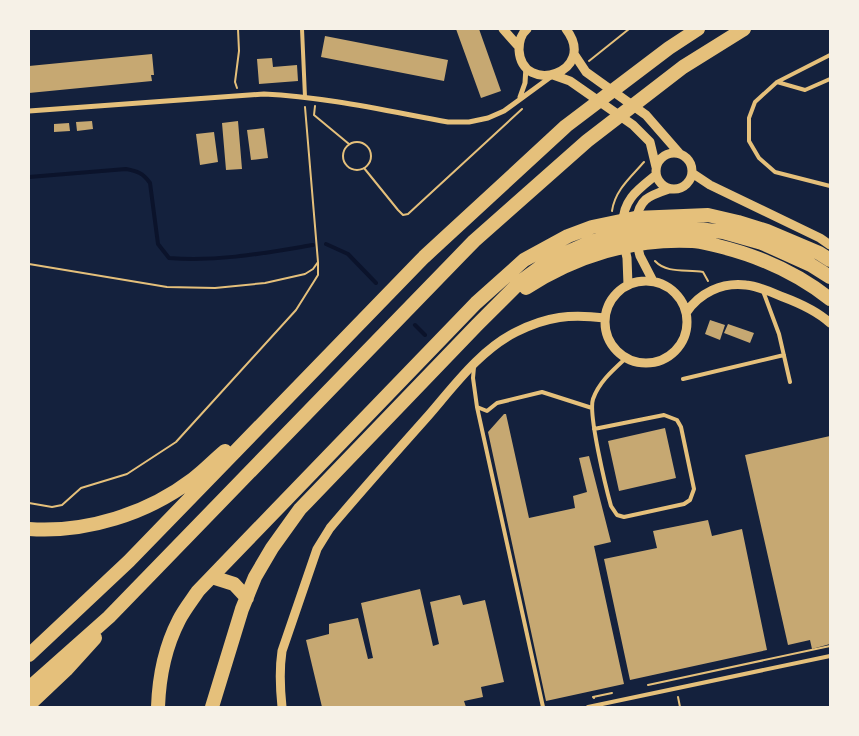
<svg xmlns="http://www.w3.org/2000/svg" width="859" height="736" font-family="'IBM Plex Sans',sans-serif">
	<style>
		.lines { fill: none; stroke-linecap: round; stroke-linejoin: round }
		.stream { stroke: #0b132b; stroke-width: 4 }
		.building { fill: #c6a872 }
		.path { stroke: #e5c07b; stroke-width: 2 }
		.service { stroke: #e5c07b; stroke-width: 4 }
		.minor { stroke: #e5c07b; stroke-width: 5 }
		.tertiary { stroke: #e5c07b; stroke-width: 9 }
		.motorway { stroke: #e5c07b; stroke-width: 14 }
	</style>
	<rect width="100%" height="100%" fill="#14213d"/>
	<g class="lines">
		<!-- stream -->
		<path class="stream" d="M 29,177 L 126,169 C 137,171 143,173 150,183 L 158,244 L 169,258 C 218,262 265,253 313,245
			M 326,244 L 348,254 L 376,283
			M 415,325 L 425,335"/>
	</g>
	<!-- building -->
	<path class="building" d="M 456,29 L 479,29 L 501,91 L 481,98 Z
		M 325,36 L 448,60 L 444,81 L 321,57 Z
		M 152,54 L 154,75 L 151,75 L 152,81 L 29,93 L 29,66 Z
		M 272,58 L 273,67 L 297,65 L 298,81 L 259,84 L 257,59 Z
		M 92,121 L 93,129 L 77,131 L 76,122 Z
		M 238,121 L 242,169 L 226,170 L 222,123 Z
		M 69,123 L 70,131 L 54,132 L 54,124 Z
		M 264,128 L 268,158 L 251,160 L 247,130 Z
		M 214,132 L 218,162 L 200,165 L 196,134 Z
		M 710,320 L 725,325 L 720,340 L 705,334 Z
		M 728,324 L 754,333 L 750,343 L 724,333 Z
		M 504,414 L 506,414 L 529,518 L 575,508 L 573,496 L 587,492 L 579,458 L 589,456 L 611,542 L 594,546 L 624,684 L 546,701 L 488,432 Z
		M 665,428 L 676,478 L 619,491 L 608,441 Z
		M 830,436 L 830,644 L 812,649 L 810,640 L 788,645 L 745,455 Z
		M 708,520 L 712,536 L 742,529 L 767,650 L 630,680 L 604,559 L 657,548 L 653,531 Z
		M 420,589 L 433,646 L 439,644 L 430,602 L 460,595 L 463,605 L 485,600 L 504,682 L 481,687 L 483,697 L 464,701 L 466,707 L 322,707 L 306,640 L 329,634 L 329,624 L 358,618 L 368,659 L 373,658 L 361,603 Z"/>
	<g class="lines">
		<!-- path -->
		<path class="path" d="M 589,61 L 629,29
			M 237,88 L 235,82 L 239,51 L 238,29
			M 315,106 L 314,115 L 349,144
			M343 156a14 14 0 1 1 28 0a14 14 0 1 1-28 0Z
			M 364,168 L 398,210 L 403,215 L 408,214 L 522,109
			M 612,211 C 615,190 631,177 644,162
			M 655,261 C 667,274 687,269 703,272 L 708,281
			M 29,264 L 167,287 L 215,288 L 265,283 L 305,274 L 313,269 L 318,262 L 305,107
			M 29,503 L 52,507 L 62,505 L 81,488 L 127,474 L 176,442 L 296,310 L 318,275 L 318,262
			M 648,685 L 830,646
			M 678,697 L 680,707
			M 594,698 L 593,697 L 612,693"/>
		<!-- service -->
		<path class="service" d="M 302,29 L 305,97
			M 830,55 L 777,82 L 755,102 L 749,118 L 749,141 L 759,158 L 775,172 L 830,186
			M 777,82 L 805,90 L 830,79
			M 763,291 L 779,334 L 790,382
			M 474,367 L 473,378 L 477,407 L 543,707
			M 683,379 L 784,355
			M 477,407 L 487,411 L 497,403 L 542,392 L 592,408
			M 594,429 L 664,415 L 677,420 L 681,427 L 694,489 L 690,500 L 684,504 L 624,517 L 617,515 L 611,506 C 606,488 588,414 593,399 C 599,382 613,370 626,358
			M 588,707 L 830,656"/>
		<!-- minor -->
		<path class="minor" d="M 520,97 L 525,83 L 526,67
			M 29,111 L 264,94 C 326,97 387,111 448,122 L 469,122 L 488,118 L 504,111 L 552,76"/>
		<!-- tertiary -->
		<path class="tertiary" d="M 503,29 L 519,47
			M 527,29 C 521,34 519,42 519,50 C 522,97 599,72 566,29
			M 574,54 L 586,72 L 646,115 L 680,154
			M 553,75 L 570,81 L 633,125 L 650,142 L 656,167
			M656 171a18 18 0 1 1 36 0a18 18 0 1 1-36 0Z
			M 692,173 L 710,185 L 820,238 L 830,245
			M 636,222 C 639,199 648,196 669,189
			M 623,223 C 623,199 639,189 656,175
			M 636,240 L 640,256 L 653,281
			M 624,244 L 627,258 L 628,285
			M605 322a41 41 0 1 1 82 0a41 41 0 1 1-82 0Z
			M 686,313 C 699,293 722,282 746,285 C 758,286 771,292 783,297 C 799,303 817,311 830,323
			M 282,707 C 280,688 279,671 282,651 L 317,549 L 330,528 C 362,490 395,453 428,416 C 454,386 480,350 516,332 C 548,316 570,314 605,318"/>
		<!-- motorway -->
		<path class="motorway" d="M 526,288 C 575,256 634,238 692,241 C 700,241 709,244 718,246 C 759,256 797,273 830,299
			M 29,529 C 86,533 147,514 193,479 C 204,471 214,460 225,451
			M 212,577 L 234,584 L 247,598
			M 29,655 L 129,561 L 424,257 L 566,126 L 669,48 L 698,29
			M 29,688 L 109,617 L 474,241 L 587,141 L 683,67 L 744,29
			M 29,705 L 66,670 L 95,638
			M 158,707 C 159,678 165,647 179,620 C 184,610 192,600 198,591 L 476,303 L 524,260 L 568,236 L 592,227 L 635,218 L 708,215 L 738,222 L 767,231 L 819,253 L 830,260
			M 212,707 L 242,609 L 255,577 L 272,548 L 300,509 L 477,325 L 520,282 L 550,260 L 591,242 L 619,234 L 657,228 L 682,227 L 723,232 L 762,243 L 811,265 L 830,277"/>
	</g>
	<!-- border -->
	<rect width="859" height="736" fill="none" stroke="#f6f1e7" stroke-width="60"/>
</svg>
